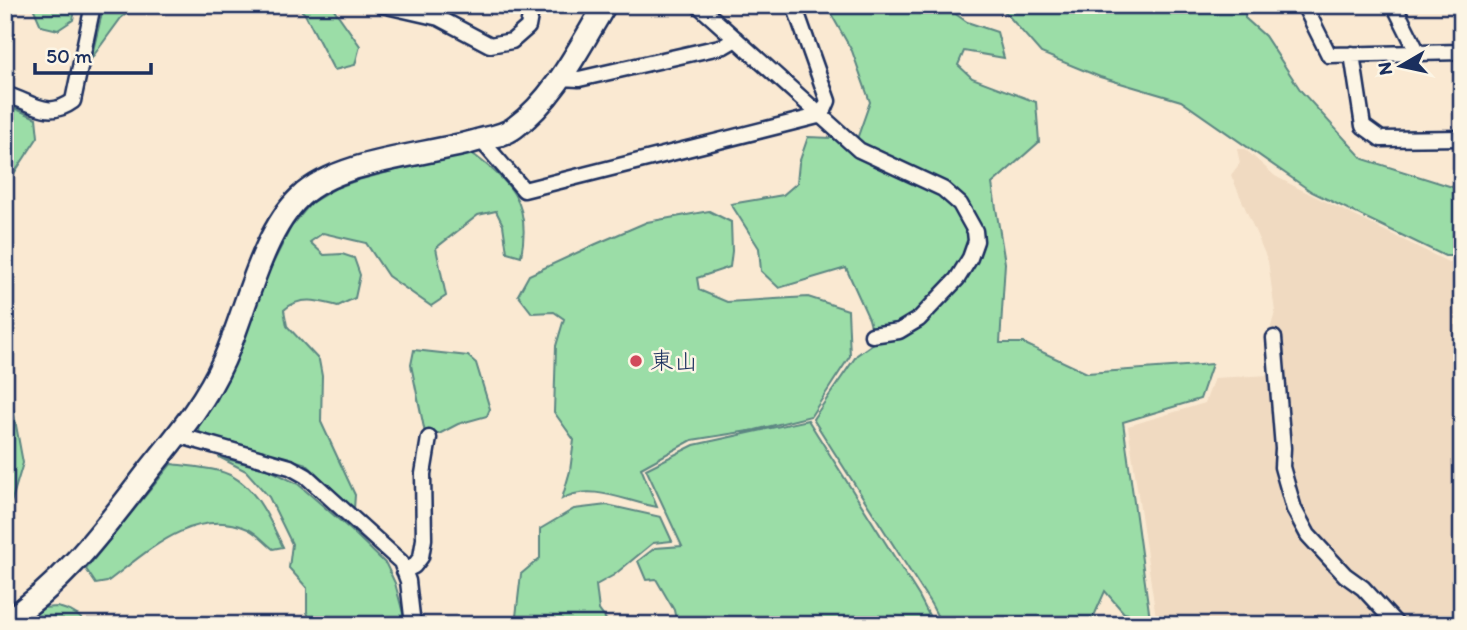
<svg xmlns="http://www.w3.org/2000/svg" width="1467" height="630" font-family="Itim,'Klee One',sans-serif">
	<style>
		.built { fill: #f0dac1 }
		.green { fill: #9bdda7; stroke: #5b8682; stroke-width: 2 }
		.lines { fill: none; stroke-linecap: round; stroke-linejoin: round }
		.street-casing { stroke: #1b2f5e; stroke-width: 19 }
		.secondary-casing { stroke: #1b2f5e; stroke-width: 26 }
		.street { stroke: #fcf5e5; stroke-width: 14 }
		.secondary { stroke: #fcf5e5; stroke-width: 21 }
		.poi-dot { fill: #d1495b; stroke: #fcf5e5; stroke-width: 2.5 }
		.labels { text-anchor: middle; stroke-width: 5; stroke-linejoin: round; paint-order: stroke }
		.poi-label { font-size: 24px; fill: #1b2f5e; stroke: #fcf5e5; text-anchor: start }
	</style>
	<rect width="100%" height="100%" fill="#fae9d2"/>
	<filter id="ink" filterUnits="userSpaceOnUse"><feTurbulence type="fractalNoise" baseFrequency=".0143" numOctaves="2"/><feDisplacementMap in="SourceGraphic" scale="14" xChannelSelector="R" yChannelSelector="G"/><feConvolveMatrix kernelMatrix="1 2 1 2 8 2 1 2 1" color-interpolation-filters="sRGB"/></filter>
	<g filter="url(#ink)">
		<!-- built -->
		<path class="built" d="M 1237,149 L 1245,149 L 1275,176 L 1294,186 L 1448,262 L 1462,265 L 1462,625 L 1157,624 L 1128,426 L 1205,403 L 1214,378 L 1271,375 L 1269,334 L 1275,312 L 1268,261 L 1231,175 L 1240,163 Z"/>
		<!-- green -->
		<path class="green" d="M 32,5 L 76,5 L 73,20 L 58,30 L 41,26 Z
			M 104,5 L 138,5 L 121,18 L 91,59 Z
			M 296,5 L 331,5 L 360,46 L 355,65 L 334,70 L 305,14 Z
			M 826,5 L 943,5 L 967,22 L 997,32 L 1004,58 L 964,51 L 958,65 L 972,78 L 1036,102 L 1039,142 L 992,184 L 1005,263 L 1000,343 L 1023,343 L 1087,373 L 1212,364 L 1200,399 L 1123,422 L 1150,619 L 1124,613 L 1105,591 L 1090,625 L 942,625 L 931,604 L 813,419 L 857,355 L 875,342 L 869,319 L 846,268 L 779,288 L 761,271 L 759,248 L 731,204 L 783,195 L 797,183 L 799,163 L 808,137 L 857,139 L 870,102 L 852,51 Z
			M 999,5 L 1246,5 L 1245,18 L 1265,36 L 1301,91 L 1363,159 L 1462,190 L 1462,256 L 1445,256 L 1312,192 L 1181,101 L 1100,77 L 1041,53 Z
			M 5,104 L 36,118 L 38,137 L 13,175 L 5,180 Z
			M 469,151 C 510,182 532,201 521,256 L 507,252 L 503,225 L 496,211 L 478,215 L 436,248 L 446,296 L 431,306 L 388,276 L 366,243 L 323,233 L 310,242 L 324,255 L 342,254 L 354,258 L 360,275 L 355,298 L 338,306 C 319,301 300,295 284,310 L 287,326 L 319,360 L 322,376 L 321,422 L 355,495 L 354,509 L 306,464 L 240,444 L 201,436 L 198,427 L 217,400 L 268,273 L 291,227 L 311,203 L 336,188 L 358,180 Z
			M 709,211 L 731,222 L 732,251 L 730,267 L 697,278 L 699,290 L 727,302 L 808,297 L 848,310 L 850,356 L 811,416 L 755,430 L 692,440 L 641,468 L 657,507 C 627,502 591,482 562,499 L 570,471 L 574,440 L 554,412 L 556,346 L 564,319 L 554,312 L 532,313 L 518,295 L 529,275 L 596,244 L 647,222 Z
			M 414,350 L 468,356 L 476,363 L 490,409 L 487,416 L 458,424 L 439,434 L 425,433 L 411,365 Z
			M 5,397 L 13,409 L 23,463 L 5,523 Z
			M 808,420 L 919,596 L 934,625 L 677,625 L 674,610 L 656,579 L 646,580 L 638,561 L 655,548 L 682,546 L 646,469 L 694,445 Z
			M 219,457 L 270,470 L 298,484 L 352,531 L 386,564 L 395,583 L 405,621 L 402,625 L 312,625 L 307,612 L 307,588 L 289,568 L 292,544 L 269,497 L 246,471 Z
			M 171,464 C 186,466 204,467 219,471 C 254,480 269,518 283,547 L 273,549 C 265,543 257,533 248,529 C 194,506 147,552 107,582 L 96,584 L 86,569 Z
			M 607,505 L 661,517 L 672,541 L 653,543 L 614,575 L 596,585 L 599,610 L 610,625 L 515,625 L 521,574 L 540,558 L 540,529 L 574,509 Z
			M 57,607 C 70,610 79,614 87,625 L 17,625 L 42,608 Z"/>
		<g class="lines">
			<defs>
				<path id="street" d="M 382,5 L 439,18 L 490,45 L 512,41 L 528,27 L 532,5
					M 698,5 L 859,150 L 943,189 L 960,204 L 975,231 L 976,241 L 970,258 L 957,279 L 919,319 L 899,331 L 872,335
					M 794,5 L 828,101 L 822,115
					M 1304,5 L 1329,55 L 1462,52
					M 1394,5 L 1418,53
					M 1352,54 L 1363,126 L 1381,139 L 1462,138
					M 561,78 L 579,79 L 724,46 L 736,39
					M 5,94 C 32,102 47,120 73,101 L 93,5
					M 481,140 L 524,190 L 822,115
					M 1274,338 L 1283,448 L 1282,467 L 1294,509 L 1308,535 L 1345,575 L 1363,588 L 1397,625
					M 177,435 L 290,467 L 306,476 L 401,562 L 408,581 L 413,625
					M 404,571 L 414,566 L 421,557 L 424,539 L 423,474 L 429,438"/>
				<path id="secondary" d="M 5,622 C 66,582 106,526 150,469 C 178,434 206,401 224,360 C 246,311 261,234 300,197 C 340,159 426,156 479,140 C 490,137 505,135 514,128 C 555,98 579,48 605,5"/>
			</defs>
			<!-- street casing -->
			<use href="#street" class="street-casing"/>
			<!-- secondary casing -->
			<use href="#secondary" class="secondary-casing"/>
			<!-- street -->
			<use href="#street" class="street"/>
			<!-- secondary -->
			<use href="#secondary" class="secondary"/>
		</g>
	</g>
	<!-- markers -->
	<circle class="poi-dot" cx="636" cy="361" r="7"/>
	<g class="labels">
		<!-- poi labels -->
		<g class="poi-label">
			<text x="650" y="369">東山</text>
		</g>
	</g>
	<!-- margin -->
	<rect width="1467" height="630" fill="none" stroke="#fcf5e5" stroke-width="28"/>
	<rect x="14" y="14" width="1439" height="602" fill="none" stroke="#1b2f5e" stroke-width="2.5" filter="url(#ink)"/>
	<!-- north arrow -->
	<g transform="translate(1401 66) rotate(261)" stroke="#fcf5e5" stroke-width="5" paint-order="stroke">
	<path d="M0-5L12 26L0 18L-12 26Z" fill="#1b2f5e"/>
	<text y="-10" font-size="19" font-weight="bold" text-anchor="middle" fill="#1b2f5e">N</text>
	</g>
	<!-- scale -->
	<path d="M35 63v10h116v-10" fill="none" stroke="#1b2f5e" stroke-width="3.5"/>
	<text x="46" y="63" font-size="21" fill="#1b2f5e" stroke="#fcf5e5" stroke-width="5" paint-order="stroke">50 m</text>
</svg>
